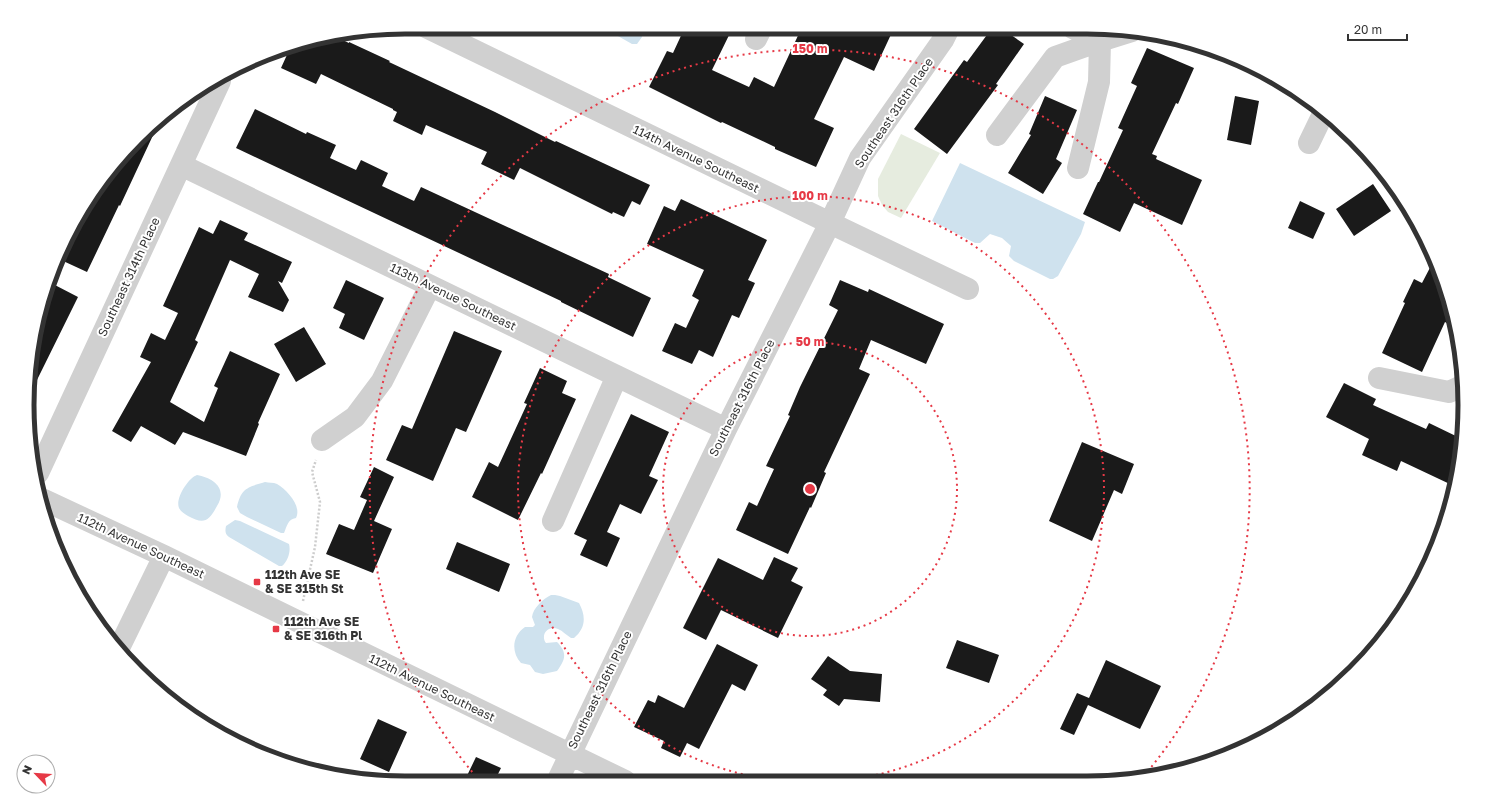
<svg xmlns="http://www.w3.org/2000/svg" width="1492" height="810" font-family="'Golos Text',sans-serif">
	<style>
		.green { fill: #e6ecdf }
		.water { fill: #cfe2ee }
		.building { fill: #1a1a1a }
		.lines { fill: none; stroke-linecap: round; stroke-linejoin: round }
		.path { stroke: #cdcdcd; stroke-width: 2.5; stroke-dasharray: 2 2; stroke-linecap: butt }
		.minor { stroke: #d0d0d0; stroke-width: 22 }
		.ring { fill: none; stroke: #e63946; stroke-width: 2; stroke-dasharray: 2 4 }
		.poi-dot { fill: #e63946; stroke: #fff; stroke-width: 1.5 }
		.labels { text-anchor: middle; stroke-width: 4; stroke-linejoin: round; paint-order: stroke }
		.street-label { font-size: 12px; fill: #333; stroke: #fff }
		.poi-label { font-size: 12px; font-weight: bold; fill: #333; stroke: #fff; text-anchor: start }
		.rim { fill: none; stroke: #333; stroke-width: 5 }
		.centre { fill: #e63946; stroke: #fff; stroke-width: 2 }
		.ring-label { font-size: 12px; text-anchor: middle; font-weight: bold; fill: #e63946; stroke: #fff; stroke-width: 4; stroke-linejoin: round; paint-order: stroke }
	</style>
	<rect width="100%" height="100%" fill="#fff"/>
	<!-- green -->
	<path class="green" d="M 901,134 L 940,153 L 901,218 L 888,212 L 882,205 L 878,196 L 878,179 Z"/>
	<!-- water -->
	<path class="water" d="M 602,27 L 636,27 L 643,32 L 642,37 L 637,44 L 632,44 Z
		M 960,163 L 1085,222 L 1081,234 L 1058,276 L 1053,279 L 1050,279 L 1014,261 L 1009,256 L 1011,246 L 1002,238 L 990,234 L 980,243 L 975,243 L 932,221 Z
		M 197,475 C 213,478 228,488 217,506 C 209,521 204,525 188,516 C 185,514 181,512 179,508 C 175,499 188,478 197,475 Z
		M 265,482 C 269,483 273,482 277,484 C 287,490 302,506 296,518 C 288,519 287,526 284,533 L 281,533 L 247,517 L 240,513 L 237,507 C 241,488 248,487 265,482 Z
		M 235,520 L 240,521 L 289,544 C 291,551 288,561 282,566 L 279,566 L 229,537 C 225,534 225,531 226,526 Z
		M 551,595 L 555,595 L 560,596 L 579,603 C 586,616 586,628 574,638 L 571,638 C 566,635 563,631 558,629 C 548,625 540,635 546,643 L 557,642 C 568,653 565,660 557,671 L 543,674 L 535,672 L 530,665 L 521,663 C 511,652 512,636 525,627 L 533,627 L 535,625 L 532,617 C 533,608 543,599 551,595 Z"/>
	<!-- building -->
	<path class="building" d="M 685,27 L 733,27 L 712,70 L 749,87 L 754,77 L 774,87 L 802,27 L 894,28 L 874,71 L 844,57 L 814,119 L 834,128 L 816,167 L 775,149 L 775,147 L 722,122 L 721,123 L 649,87 L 667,51 L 673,53 Z
		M 992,28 L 1001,28 L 1024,44 L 996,84 L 998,85 L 947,154 L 914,129 L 964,60 L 967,62 Z
		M 338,38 L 349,43 L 349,42 L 390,61 L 389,62 L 495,112 L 555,142 L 556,141 L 650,185 L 640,205 L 632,201 L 624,217 L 613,212 L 612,214 L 520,168 L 514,180 L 481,164 L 487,152 L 426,125 L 422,135 L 393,121 L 397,112 L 393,110 L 393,109 L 321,74 L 316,84 L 281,68 L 291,46 Z
		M 1147,48 L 1194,68 L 1178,104 L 1176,103 L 1152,154 L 1157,156 L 1156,159 L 1202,180 L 1182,225 L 1134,203 L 1120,232 L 1083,214 L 1098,182 L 1099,182 L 1123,130 L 1118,128 L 1137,86 L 1131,83 Z
		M 1045,96 L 1077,110 L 1056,159 L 1062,163 L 1043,194 L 1008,173 L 1031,135 L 1029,134 Z
		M 1235,96 L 1259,101 L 1251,145 L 1227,140 Z
		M 255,109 L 306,134 L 307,132 L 336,145 L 330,158 L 356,170 L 361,160 L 388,173 L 382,186 L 414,201 L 421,187 L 609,274 L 608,277 L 651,298 L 633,337 L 561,302 L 561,301 L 236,148 Z
		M 152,129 L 155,131 L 120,206 L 119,205 L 87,272 L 61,260 L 91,195 Z
		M 1373,184 L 1391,211 L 1354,236 L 1336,209 Z
		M 681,199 L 767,240 L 748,280 L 755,283 L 739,318 L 732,315 L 713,357 L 699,350 L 692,364 L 662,351 L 675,323 L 686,328 L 699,300 L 692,296 L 704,270 L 647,244 L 664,206 L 675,211 Z
		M 1300,201 L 1325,213 L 1313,239 L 1288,228 Z
		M 220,220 L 248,233 L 244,240 L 292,262 L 282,283 L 278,281 L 289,300 L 283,312 L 248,297 L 259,274 L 230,260 L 195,340 L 198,342 L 170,402 L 204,422 L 218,388 L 214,386 L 230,351 L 280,374 L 258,423 L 259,424 L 246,456 L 183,432 L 175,445 L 141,426 L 131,442 L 112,431 L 151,362 L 140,357 L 151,333 L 165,340 L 178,313 L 163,306 L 199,227 L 213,234 Z
		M 1434,260 L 1452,307 L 1455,328 L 1445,322 L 1422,372 L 1382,353 L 1405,303 L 1403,302 L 1414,279 L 1422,283 Z
		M 346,280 L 384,298 L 364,340 L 339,328 L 345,314 L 333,308 Z
		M 840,280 L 868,292 L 869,289 L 944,324 L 926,364 L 871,340 L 859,369 L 870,374 L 824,472 L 826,473 L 811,508 L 810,507 L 788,554 L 736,530 L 749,502 L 757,506 L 774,469 L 766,466 L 790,416 L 788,415 L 800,387 L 838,310 L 829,305 Z
		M 51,283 L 78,297 L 35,384 L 32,383 L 40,307 Z
		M 304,327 L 326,364 L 296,382 L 274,344 Z
		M 454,331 L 502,351 L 466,432 L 456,428 L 433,481 L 386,460 L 402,425 L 412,429 Z
		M 540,368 L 567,381 L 562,393 L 576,399 L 542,474 L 541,473 L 518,520 L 472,497 L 489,462 L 498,467 L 527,404 L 524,403 Z
		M 1344,383 L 1376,399 L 1373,405 L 1426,429 L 1429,423 L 1462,439 L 1462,454 L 1454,486 L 1401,461 L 1397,471 L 1362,455 L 1369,439 L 1326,417 Z
		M 631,414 L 669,432 L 649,476 L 658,480 L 641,514 L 620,504 L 607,532 L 620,538 L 607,567 L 580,555 L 587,540 L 574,534 Z
		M 1082,442 L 1134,464 L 1122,494 L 1114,490 L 1092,541 L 1049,521 Z
		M 374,467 L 394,477 L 374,521 L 392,529 L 373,573 L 326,554 L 339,524 L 354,530 L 367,500 L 360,497 Z
		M 457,542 L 510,564 L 499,592 L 446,569 Z
		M 774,557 L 798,568 L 791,581 L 803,587 L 778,638 L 721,610 L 706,640 L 683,628 L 718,558 L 763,580 Z
		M 957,640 L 999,655 L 989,683 L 946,668 Z
		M 717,644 L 758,665 L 745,691 L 732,684 L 699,749 L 687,743 L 680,757 L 661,748 L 664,741 L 634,727 L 648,700 L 655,703 L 658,695 L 684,708 Z
		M 828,656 L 850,671 L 882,674 L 880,702 L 844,699 L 839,706 L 823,695 L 827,690 L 811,679 Z
		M 1106,660 L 1161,686 L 1140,729 L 1088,705 L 1074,735 L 1060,729 L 1077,693 L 1089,698 Z
		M 378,719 L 407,732 L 389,772 L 360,759 Z
		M 476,757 L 501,768 L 494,782 L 464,782 Z"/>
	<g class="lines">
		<!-- path -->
		<path class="path" d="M 303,601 L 315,547 L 320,502 L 312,472 L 316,460"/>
		<!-- minor -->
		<path class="minor" d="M 426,27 L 830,223 L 968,289
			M 1073,28 L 1100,41 L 1132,31
			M 756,39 L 762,27
			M 997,135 L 1055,57 L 1100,41 L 1099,82 L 1078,168
			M 1309,143 L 1324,112
			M 181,165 L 726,429
			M 1379,378 L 1449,392 L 1464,385
			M 322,440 L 355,417 L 382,381 L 430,286
			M 38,473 L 220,81
			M 44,500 L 164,556 L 625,781
			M 553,521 L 617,376
			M 118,650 L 164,556
			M 557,782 L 726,429 L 830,223 L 860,158 L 943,40 L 949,28"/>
	</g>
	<!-- distance rings -->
	<g class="ring">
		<circle cx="810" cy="489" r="147"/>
		<path d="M784 781A293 293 0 1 1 838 781"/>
		<path d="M480 781A440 440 0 1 1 1142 778"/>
	</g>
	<!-- markers -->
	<g class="poi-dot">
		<rect x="253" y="578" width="8" height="8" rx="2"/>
		<rect x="272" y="625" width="8" height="8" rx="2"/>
	</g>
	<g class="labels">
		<!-- street labels -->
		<g class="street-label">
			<text transform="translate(894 113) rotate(-56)" y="4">Southeast 316th Place</text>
			<text transform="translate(696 159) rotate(26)" y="4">114th Avenue Southeast</text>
			<text transform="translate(129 277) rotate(-65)" y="4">Southeast 314th Place</text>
			<text transform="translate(453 297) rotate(26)" y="4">113th Avenue Southeast</text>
			<text transform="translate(742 398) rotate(-63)" y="4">Southeast 316th Place</text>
			<text transform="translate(141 546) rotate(25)" y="4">112th Avenue Southeast</text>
			<text transform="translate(432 688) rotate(26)" y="4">112th Avenue Southeast</text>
			<text transform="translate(600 690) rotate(-64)" y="4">Southeast 316th Place</text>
		</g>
		<!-- poi labels -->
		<g class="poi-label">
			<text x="265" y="579">112th Ave SE<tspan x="265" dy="14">&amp; SE 315th St</tspan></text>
			<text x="284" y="626">112th Ave SE<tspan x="284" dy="14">&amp; SE 316th Pl</tspan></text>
		</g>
	</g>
	<!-- crop -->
	<path d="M0 0H1492V810H0ZM405 34H1087A371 371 0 0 1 1458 405V405A371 371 0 0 1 1087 776H405A371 371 0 0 1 34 405V405A371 371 0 0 1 405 34Z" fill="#fff" fill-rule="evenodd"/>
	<path class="rim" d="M405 34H1087A371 371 0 0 1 1458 405V405A371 371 0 0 1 1087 776H405A371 371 0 0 1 34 405V405A371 371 0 0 1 405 34Z"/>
	<circle cx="810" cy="489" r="6" class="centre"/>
	<g class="ring-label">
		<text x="810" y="53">150 m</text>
		<text x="810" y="200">100 m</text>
		<text x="810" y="346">50 m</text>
	</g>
	<!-- north arrow -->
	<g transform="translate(36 774) rotate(295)"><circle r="19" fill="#ffffff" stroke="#adadad"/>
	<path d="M0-3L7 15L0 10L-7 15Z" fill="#e63946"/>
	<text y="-6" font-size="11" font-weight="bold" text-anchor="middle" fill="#333333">N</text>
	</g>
	<!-- scale -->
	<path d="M1348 34v6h59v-6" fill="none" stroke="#333333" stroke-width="2"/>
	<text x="1354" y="34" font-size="12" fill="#333333" stroke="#ffffff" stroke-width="3" paint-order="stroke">20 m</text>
</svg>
